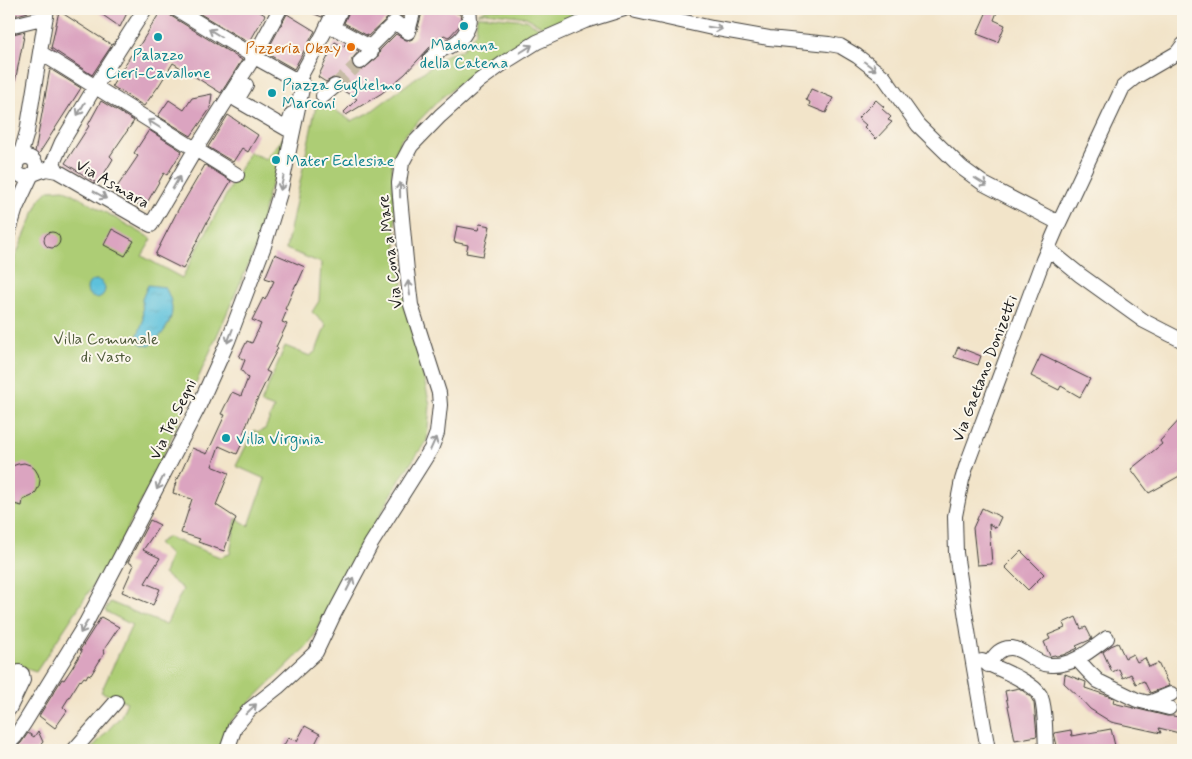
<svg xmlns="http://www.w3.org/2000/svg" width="1192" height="759" font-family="Mynerve,sans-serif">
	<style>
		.green { fill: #adcd75; stroke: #647448 }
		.water { fill: url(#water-ripples); stroke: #3c6e7c }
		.building { fill: #dba4c0 }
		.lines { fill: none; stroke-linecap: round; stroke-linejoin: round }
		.minor-tunnel { stroke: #c7bca6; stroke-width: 14; stroke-dasharray: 14 7; stroke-linecap: butt }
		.minor-casing { stroke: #3c3a36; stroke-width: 16 }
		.minor { stroke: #fff; stroke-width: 14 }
		.oneway { stroke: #999 }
		.culture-dot { fill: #0f9aa8; stroke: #fbf7ec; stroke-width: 2 }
		.food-dot { fill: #e8710a; stroke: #fbf7ec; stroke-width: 2 }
		.labels { text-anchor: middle; stroke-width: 4; stroke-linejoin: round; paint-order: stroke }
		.culture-label { font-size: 16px; fill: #0d838f; stroke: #fbf7ec; text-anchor: start }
		.food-label { font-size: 16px; fill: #c56008; stroke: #fbf7ec; text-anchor: end }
		.street-label { font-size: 16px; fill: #1c1c1c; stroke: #fbf7ec }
		.park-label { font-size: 16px; fill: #4f5a3b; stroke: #fbf7ec }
	</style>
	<defs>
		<pattern id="water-ripples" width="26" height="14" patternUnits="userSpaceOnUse" patternTransform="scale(1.25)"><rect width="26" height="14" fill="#5dc1db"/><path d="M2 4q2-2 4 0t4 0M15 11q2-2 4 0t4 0" fill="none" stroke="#50a5bb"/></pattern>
	</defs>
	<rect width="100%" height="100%" fill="#fbf7ec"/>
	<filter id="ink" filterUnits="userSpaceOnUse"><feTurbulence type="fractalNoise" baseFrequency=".02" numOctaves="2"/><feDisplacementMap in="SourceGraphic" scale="10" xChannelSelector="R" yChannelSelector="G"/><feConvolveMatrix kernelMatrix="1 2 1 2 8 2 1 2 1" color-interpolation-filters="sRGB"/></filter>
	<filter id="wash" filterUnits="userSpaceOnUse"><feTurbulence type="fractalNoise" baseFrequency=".0096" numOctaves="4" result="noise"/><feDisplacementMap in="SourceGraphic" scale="20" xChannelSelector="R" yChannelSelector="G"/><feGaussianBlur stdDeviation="1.12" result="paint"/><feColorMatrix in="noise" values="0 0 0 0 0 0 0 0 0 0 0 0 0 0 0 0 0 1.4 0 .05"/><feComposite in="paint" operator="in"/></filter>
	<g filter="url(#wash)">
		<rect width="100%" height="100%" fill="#f2e4c9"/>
		<!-- green -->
		<path class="green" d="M 486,9 L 612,9 L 548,30 L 526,17 L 486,12 L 477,14 Z
			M 477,16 L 487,16 L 526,20 L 546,32 L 488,62 L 441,98 L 400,140 L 392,165 L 397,255 L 413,332 L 430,405 L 427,440 L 402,476 L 345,577 L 310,643 L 229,723 L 220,750 L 90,750 L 121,716 L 127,702 L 101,692 L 132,625 L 105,611 L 110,602 L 166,625 L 183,589 L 164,574 L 170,555 L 158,543 L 168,537 L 220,557 L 230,554 L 236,518 L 249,526 L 265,479 L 236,466 L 254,430 L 258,432 L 265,429 L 274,408 L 261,403 L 285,346 L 310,356 L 316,351 L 326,325 L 312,312 L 319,301 L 321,263 L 286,249 L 317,101 L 322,101 L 351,121 L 369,113 L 446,55 L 461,51 L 476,32 Z
			M 285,136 L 280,165 L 268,193 L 256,247 L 197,381 L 149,486 L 123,537 L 106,566 L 36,672 L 9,663 L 9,280 L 14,260 L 40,199 L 49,190 L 64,189 L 152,239 L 142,256 L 182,278 L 249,152 L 266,159 Z"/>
		<!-- water -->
		<path class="water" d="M87 289a9 9 0 1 1 18 0a9 9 0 1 1-18 0Z
			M 148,285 L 165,287 C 174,304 175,315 164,331 C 160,337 154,341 150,346 L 143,345 L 136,340 L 143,321 L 142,299 Z"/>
		<g id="blocks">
			<!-- building -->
			<path class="building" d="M 9,9 L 29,9 L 28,12 L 9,17 Z
				M 94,9 L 129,9 L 120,27 Z
				M 162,9 L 167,9 L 168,13 L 171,16 L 242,60 L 221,93 L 173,63 L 158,87 L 144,106 L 112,86 L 131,55 L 133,56 Z
				M 192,9 L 255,9 L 265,15 L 249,43 Z
				M 302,9 L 327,9 L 322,17 Z
				M 350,9 L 405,9 L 403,17 L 397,14 L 392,14 L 368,36 L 344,23 Z
				M 423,9 L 445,9 L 460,14 L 461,19 L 459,26 L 450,36 L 448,37 L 444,35 L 430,47 L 405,74 L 382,93 L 346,115 L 344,112 L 357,99 L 342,90 L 343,84 L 341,80 L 338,78 L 333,78 L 326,82 L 318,77 L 335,42 L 344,47 L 345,44 L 359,51 L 352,59 L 351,63 L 353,67 L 357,70 L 362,70 L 377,58 L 379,54 L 380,50 L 396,34 L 406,40 L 410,40 L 414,38 L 416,34 Z
				M 988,9 L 997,12 L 994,20 L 1005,25 L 998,42 L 977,34 Z
				M 59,11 L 112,45 L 92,75 L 51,48 Z
				M 287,14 L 315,31 L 294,69 L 266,53 Z
				M 25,31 L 13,92 L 9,91 L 9,35 Z
				M 50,69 L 81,88 L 33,163 Z
				M 811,89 L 833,98 L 826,113 L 809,106 L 810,102 L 806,100 Z
				M 212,94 L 210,109 L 191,136 L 158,116 L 169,100 L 184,110 L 192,98 Z
				M 876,100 L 884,107 L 882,109 L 891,117 L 888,120 L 892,122 L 876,139 L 864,127 L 866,125 L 858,118 Z
				M 101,101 L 134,121 L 110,156 L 113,159 L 98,184 L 65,163 L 89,126 L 88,125 Z
				M 228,115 L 258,135 L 248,152 L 242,148 L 233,162 L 208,147 Z
				M 149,130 L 182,151 L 167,175 L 164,173 L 144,208 L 115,190 L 138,156 L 134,153 Z
				M 205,165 L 231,181 L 207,222 L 183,269 L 155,255 L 180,206 L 181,206 Z
				M 480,224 L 490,226 L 483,256 L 466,253 L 468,245 L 454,242 L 457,226 L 478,230 Z
				M 112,229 L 134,241 L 125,256 L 104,245 Z
				M44 240a8 8 0 1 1 16 0a8 8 0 1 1-16 0Z
				M 275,254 L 305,267 L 297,285 L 296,284 L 285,309 L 287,310 L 282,322 L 287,324 L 276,347 L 278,348 L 266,371 L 270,373 L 256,402 L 243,434 L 246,435 L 237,454 L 219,446 L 212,466 L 229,473 L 216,505 L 236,518 L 224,551 L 198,542 L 200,539 L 181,533 L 192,499 L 173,493 L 177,478 L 178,479 L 192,448 L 207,454 L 225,415 L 221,414 L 232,392 L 241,396 L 248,378 L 241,370 L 245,360 L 239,357 L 247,341 L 252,343 L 261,324 L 252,320 L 263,298 L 265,300 L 274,281 L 265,278 Z
				M 958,347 L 981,356 L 978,365 L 954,357 Z
				M 1041,355 L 1090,379 L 1080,397 L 1061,386 L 1059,390 L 1031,376 Z
				M 1183,416 L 1183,474 L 1149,493 L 1131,469 L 1162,444 L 1160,441 Z
				M 24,463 L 30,465 L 35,469 L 38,474 L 40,480 L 39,486 L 36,492 L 32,496 L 23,500 L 22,506 L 9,503 L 10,496 L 9,494 L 9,469 L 12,466 L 18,464 Z
				M 982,508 L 1001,517 L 996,528 L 989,524 L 992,564 L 977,565 L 973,528 Z
				M 150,520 L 160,525 L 143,550 L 160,558 L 145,583 L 160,589 L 153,605 L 122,592 L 134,565 L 128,562 Z
				M 1021,551 L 1044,574 L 1028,590 L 1005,567 Z
				M 101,617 L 119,627 L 103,651 L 105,652 L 91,675 L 88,674 L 86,678 L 84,677 L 81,681 L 80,680 L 63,707 L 67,711 L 55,728 L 39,716 L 62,679 L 64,680 L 72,668 L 82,651 L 80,650 Z
				M 1076,617 L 1081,629 L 1086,627 L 1092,639 L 1076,646 L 1078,648 L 1063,655 L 1056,656 L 1055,655 L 1050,656 L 1044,642 L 1050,639 L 1048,635 L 1065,628 L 1063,623 Z
				M 1118,643 L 1125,658 L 1133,654 L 1137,662 L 1145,658 L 1149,667 L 1158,663 L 1169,686 L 1150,693 L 1144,681 L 1136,684 L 1131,674 L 1123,678 L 1119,669 L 1112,672 L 1103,652 L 1111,646 Z
				M 1065,674 L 1086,682 L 1085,688 L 1106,695 L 1114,698 L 1113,703 L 1167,716 L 1173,716 L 1183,718 L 1183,734 L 1159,728 L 1161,733 L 1111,722 L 1090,709 L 1080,698 L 1064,683 Z
				M 1019,688 L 1030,696 L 1034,703 L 1037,736 L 1015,740 L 1005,691 Z
				M 305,726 L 320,734 L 313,748 L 318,750 L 281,750 L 288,738 L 297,741 Z
				M 1111,729 L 1116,750 L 1058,750 L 1054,733 L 1071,730 L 1072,736 Z
				M 38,731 L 43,742 L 36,750 L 13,750 L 21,743 L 28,733 L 34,737 Z"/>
		</g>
	</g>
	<g filter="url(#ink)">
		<use href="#blocks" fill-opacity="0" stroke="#3c3a36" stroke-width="1"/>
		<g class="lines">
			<!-- minor-tunnel -->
			<path class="minor-tunnel" d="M 335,86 L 360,62"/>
			<defs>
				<path id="minor" d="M 176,9 L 258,59 L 303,84 L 301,92
					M 341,9 L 333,27 L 370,47 L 395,22 L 408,32 L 414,9
					M 634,9 L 636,11 L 712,28 L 769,38 L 829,44 L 840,46 L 857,56 L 884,77 L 918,125 L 962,168 L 984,184 L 1059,223
					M 9,26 L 46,17
					M 41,53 L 237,175
					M 430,59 C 434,56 438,51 443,49 C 445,48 448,47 450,46 C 464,40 474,23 468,9
					M 360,62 L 371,52 L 370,47
					M 298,81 L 324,33 L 332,16
					M 246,85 L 237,100 L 287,129 L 292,114
					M 323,96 L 335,86
					M16 167a10 10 0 1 1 20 0a10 10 0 1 1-20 0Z
					M 19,160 L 27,132 L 47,9
					M 57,171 L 53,163 L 62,142 L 95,87 L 145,9
					M 33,174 L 46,169 L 57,171 L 151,225 L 195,150 L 254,57 L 280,9
					M 9,231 L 16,208 L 31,176
					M 1048,249 L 1080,275 L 1144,321 L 1183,341
					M 1077,659 L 1088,671 L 1098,681 L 1137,700 L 1169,708
					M 982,661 C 996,668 1032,681 1040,695 C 1046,706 1045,737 1046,750
					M 988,665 C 995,655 1000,647 1012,648 C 1027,650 1036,665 1051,665 C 1073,666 1091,650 1107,638
					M 9,680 L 14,673 L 19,672 L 22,674 L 23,680 L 9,709
					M 1149,703 L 1171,694
					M 9,743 L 15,737 L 25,722 L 86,623 L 198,408 L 228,341 L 264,246 L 280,193 L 303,84
					M 74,750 L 116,702
					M 227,750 L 235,727 L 249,710 L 278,687 L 316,652 L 334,614 L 371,544 L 431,449 L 437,433 L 440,405 L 439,393 L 411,305 L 407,271 L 400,197 L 399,183 L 402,163 L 411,146 L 440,116 L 479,81 L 505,62 L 537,42 L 585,21 L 624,9
					M 988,750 L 972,657 L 956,553 L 955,516 L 962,480 L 967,464 L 1043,260 L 1059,223 L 1123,87 L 1134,78 L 1177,53 L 1183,45"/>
			</defs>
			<!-- minor casing -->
			<use href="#minor" class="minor-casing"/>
			<!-- minor -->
			<use href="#minor" class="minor"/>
		</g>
		<!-- one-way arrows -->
		<defs><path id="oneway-shaft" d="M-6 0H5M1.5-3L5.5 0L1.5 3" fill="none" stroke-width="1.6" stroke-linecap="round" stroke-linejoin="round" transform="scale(1.25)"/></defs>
		<g class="oneway">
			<use href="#oneway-shaft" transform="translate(715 28) rotate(10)"/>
			<use href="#oneway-shaft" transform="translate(215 33) rotate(-148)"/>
			<use href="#oneway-shaft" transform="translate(526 49) rotate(-32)"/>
			<use href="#oneway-shaft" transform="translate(870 66) rotate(37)"/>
			<use href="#oneway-shaft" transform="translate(81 109) rotate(120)"/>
			<use href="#oneway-shaft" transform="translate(154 124) rotate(-148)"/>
			<use href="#oneway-shaft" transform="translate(981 182) rotate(32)"/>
			<use href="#oneway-shaft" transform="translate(176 183) rotate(-60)"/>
			<use href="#oneway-shaft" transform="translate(282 183) rotate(102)"/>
			<use href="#oneway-shaft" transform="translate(400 190) rotate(-91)"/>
			<use href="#oneway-shaft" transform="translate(100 195) rotate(30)"/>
			<use href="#oneway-shaft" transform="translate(409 288) rotate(-98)"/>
			<use href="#oneway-shaft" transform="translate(230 336) rotate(111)"/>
			<use href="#oneway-shaft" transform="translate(433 444) rotate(-66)"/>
			<use href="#oneway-shaft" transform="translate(160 483) rotate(117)"/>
			<use href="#oneway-shaft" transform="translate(350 584) rotate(-63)"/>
			<use href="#oneway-shaft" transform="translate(84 627) rotate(121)"/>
			<use href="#oneway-shaft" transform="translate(251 709) rotate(-44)"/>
		</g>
	</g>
	<!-- markers -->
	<g class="culture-dot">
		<circle cx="464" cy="26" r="5"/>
		<circle cx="158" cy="37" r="5"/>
		<circle cx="272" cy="93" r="5"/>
		<circle cx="276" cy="160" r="5"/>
		<circle cx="226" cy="438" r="5"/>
	</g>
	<circle class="food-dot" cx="351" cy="47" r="5"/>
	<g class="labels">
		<!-- culture labels -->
		<g class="culture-label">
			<text x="464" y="50" text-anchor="middle">Madonna<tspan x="464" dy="18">della Catena</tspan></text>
			<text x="158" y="60" text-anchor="middle">Palazzo<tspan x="158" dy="18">Cieri-Cavallone</tspan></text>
			<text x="282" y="90">Piazza Guglielmo<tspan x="282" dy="18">Marconi</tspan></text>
			<text x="286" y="166">Mater Ecclesiae</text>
			<text x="236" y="444">Villa Virginia</text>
		</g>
		<!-- food labels -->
		<g class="food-label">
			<text x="341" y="53">Pizzeria Okay</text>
		</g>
		<!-- street labels -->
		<g class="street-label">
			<text transform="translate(113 183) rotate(30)" y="6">Via Asmara</text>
			<text transform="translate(389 252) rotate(-97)" y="6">Via Cona a Mare</text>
			<text transform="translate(984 368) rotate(-69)" y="6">Via Gaetano Donizetti</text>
			<text transform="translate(172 419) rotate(-64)" y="6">Via Tre Segni</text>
		</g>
		<!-- park labels -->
		<g class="park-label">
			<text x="106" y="344">Villa Comunale<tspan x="106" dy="18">di Vasto</tspan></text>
		</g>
	</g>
	<!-- margin -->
	<rect width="1192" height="759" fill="none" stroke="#fbf7ec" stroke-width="30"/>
</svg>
